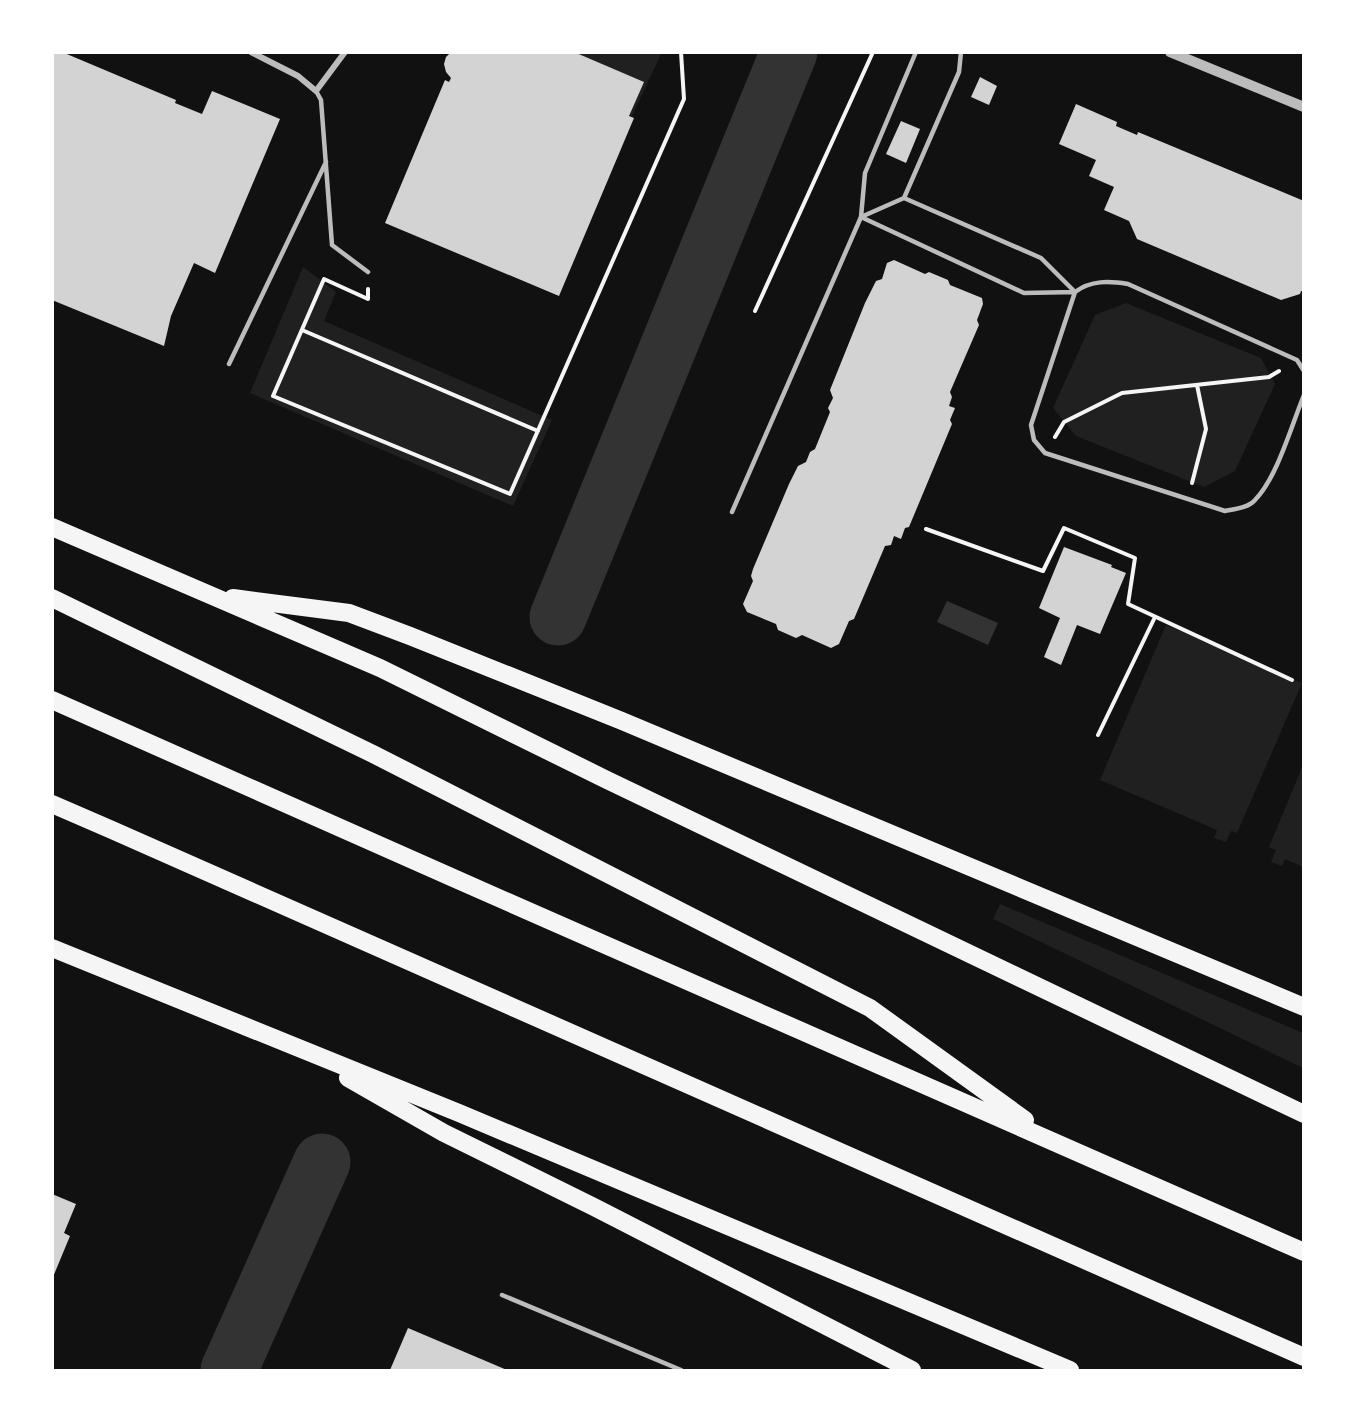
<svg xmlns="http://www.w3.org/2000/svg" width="1356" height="1423" font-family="Mulish,sans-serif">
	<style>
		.green { fill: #202020 }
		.water { fill: #333 }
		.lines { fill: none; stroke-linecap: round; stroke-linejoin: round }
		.river { stroke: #333; stroke-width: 57 }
		.building { fill: #d3d3d3 }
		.path { stroke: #f5f5f5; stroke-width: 4 }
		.service { stroke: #bcbcbc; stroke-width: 4.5 }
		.minor { stroke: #bcbcbc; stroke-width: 6 }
		.tertiary { stroke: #bcbcbc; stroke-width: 10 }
		.motorway { stroke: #f5f5f5; stroke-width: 18 }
	</style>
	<rect width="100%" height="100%" fill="#111"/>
	<!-- green -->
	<path class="green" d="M 553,53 L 661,53 L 661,54 L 632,116 L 545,79 Z
		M 303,267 L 336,292 L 324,321 L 552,420 L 513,506 L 250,393 Z
		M 1126,303 L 1261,358 L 1275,384 L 1235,471 L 1204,487 L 1076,436 L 1053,408 L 1095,315 Z
		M 1166,625 L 1302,683 L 1237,833 L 1231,831 L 1226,842 L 1214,838 L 1217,830 L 1100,780 Z
		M 1303,765 L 1303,867 L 1285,859 L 1282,866 L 1271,862 L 1276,850 L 1269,847 Z
		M 1000,904 L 1303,1033 L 1303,1068 L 993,919 Z"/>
	<!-- water -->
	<path class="water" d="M 947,601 L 998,623 L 988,645 L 937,622 Z"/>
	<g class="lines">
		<!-- river -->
		<path class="river" d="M 558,617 L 789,52
			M 229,1370 L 322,1162"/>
	</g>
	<!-- building -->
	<path class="building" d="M 52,52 L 62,52 L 176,100 L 175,103 L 202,114 L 212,91 L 280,119 L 215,273 L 194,263 L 171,316 L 164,346 L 52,300 Z
		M 451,52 L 574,52 L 644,82 L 629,116 L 634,118 L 559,296 L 385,223 L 445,80 L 449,82 L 451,78 L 446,72 L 444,64 L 446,57 Z
		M 980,77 L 997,86 L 989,105 L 971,97 Z
		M 1076,104 L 1117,122 L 1116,126 L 1137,135 L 1138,132 L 1304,201 L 1304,292 L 1301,291 L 1300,294 L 1281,300 L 1137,239 L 1129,221 L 1104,210 L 1114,187 L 1089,176 L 1096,160 L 1059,144 Z
		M 901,121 L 920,129 L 906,163 L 886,154 Z
		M 894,260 L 925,274 L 929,272 L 948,280 L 950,285 L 982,298 L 983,304 L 977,320 L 979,325 L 950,392 L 952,397 L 949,406 L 955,408 L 950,420 L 952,424 L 909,527 L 905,528 L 901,539 L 894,536 L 891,545 L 885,546 L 854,619 L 849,621 L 839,644 L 831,648 L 802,635 L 796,638 L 778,630 L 776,624 L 747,612 L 743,604 L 753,581 L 751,576 L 753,569 L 789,484 L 798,466 L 806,462 L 810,452 L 815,449 L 830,412 L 828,408 L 833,398 L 830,390 L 865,303 L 876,281 L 882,279 L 887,263 Z
		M 1064,547 L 1112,565 L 1111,567 L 1126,573 L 1100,634 L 1077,625 L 1061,665 L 1044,657 L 1060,618 L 1039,608 Z
		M 52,1194 L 76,1204 L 64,1233 L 70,1236 L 53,1277 Z
		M 408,1328 L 507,1370 L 390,1370 Z"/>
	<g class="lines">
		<!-- path -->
		<path class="path" d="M 368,289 L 368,299 L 324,279 L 273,396 L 510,494 L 684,99 L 681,52
			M 755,311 L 873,52
			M 302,330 L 538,431
			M 1055,437 L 1064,422 L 1122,393 L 1269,377 L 1279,371
			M 1192,483 L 1206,429 L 1197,385
			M 926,529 L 1043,571 L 1064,528 L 1135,558 L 1128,604 L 1292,680
			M 1098,735 L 1155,617"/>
		<!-- service -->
		<path class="service" d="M 916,52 L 865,173 L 861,217 L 1024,293 L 1075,292
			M 316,91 L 321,100 L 332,245 L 368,272
			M 904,198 L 1041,258 L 1075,292
			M 229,364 L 326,162
			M 1304,371 L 1297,360 L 1128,284 C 1109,281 1091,280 1075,292 L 1031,425 L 1034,440 L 1045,453 L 1225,511 C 1235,509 1248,508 1255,500 C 1277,478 1292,424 1304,395
			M 732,512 L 861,217 L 904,198 L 959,72 L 961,52
			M 502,1295 L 681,1370"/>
		<!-- minor -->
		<path class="minor" d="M 251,52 L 298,76 L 316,91 L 345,52"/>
		<!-- tertiary -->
		<path class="tertiary" d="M 1170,52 L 1304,107"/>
		<!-- motorway -->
		<path class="motorway" d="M 52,527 L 380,668 L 607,780 L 1304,1114
			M 52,598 L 373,754 L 870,1008 L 1025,1120
			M 233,598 L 349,613 L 410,636 L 622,721 L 1304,1007
			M 52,700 C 468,887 887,1066 1304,1252
			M 52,804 C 471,985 887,1173 1304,1357
			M 52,948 L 459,1113 L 1070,1370
			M 348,1078 L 444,1133 L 594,1207 L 912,1370"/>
	</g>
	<!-- border -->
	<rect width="1356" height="1423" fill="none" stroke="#ffffff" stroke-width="108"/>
</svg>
